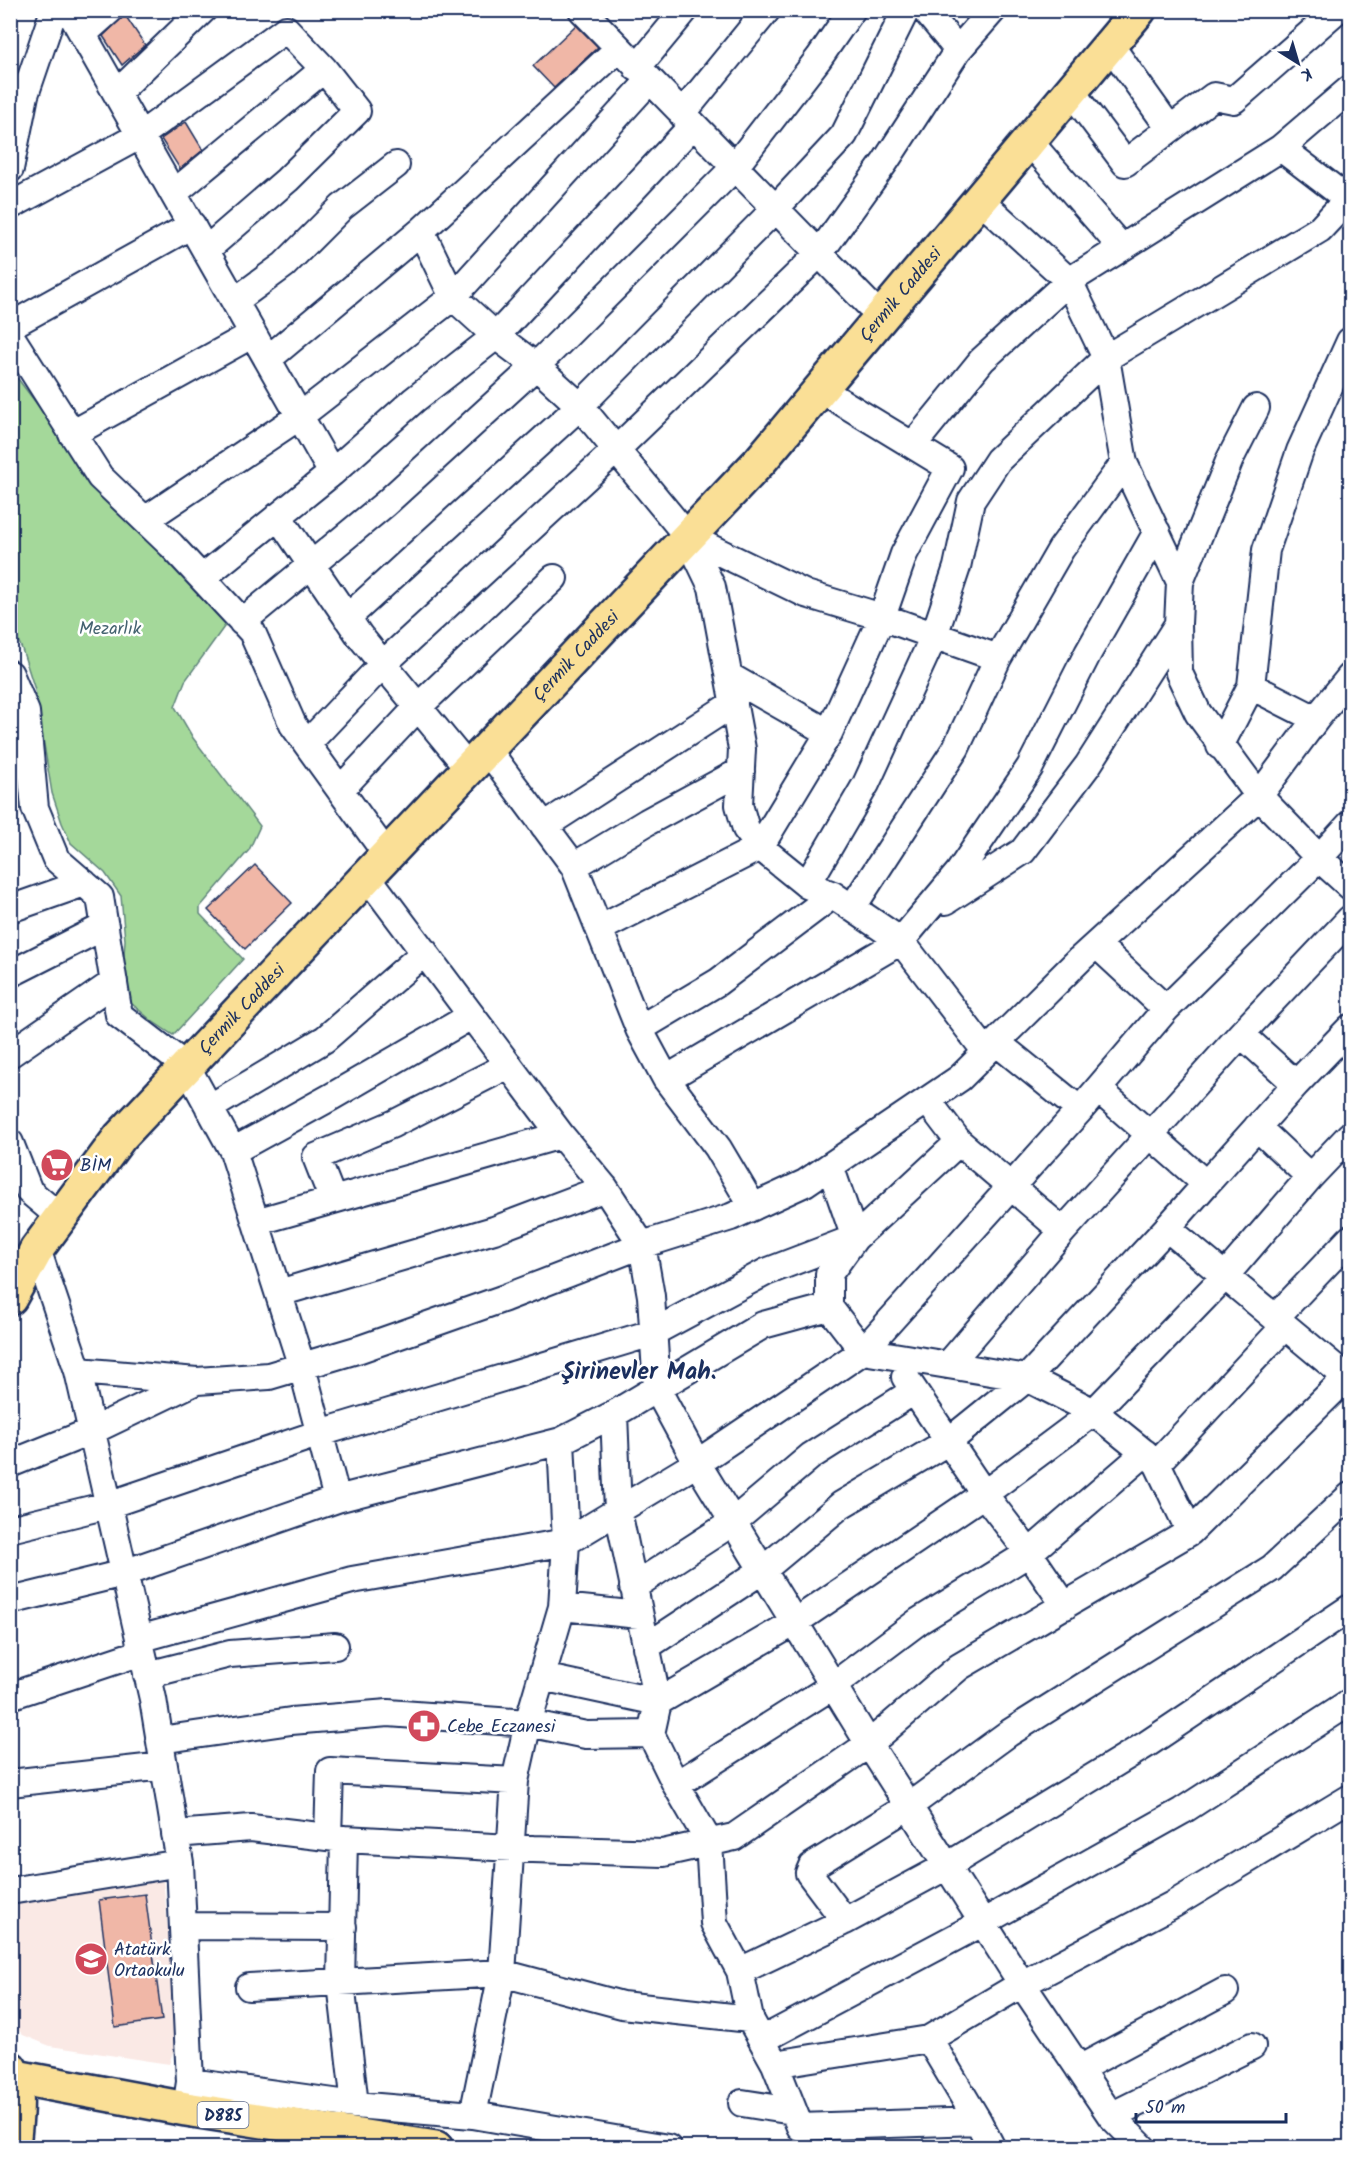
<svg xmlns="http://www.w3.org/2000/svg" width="1361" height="2158" font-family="Kalam,sans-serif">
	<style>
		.built { fill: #fae9e5 }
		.green { fill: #a4d89a; stroke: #60847c; stroke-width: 1.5 }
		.building { fill: #f0b7a7; stroke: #1b2f5e; stroke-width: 1.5 }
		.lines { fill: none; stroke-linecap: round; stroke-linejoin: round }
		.minor-casing { stroke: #1b2f5e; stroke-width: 30 }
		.major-casing { stroke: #1b2f5e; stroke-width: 38 }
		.highway-casing { stroke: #1b2f5e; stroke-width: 38 }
		.minor { stroke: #fff; stroke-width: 26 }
		.major { stroke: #fadf96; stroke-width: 33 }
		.highway { stroke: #fadf96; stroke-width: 33 }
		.labels { text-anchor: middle; stroke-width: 5; stroke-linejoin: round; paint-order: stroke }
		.shield { fill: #fff; stroke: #5f6d8e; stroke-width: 1.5 }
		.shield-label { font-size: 16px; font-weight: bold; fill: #1b2f5e }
		.street-label { font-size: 18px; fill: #1b2f5e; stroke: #fff }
		.park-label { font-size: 18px; fill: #446270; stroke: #fff }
		.poi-label { font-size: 18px; fill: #1b2f5e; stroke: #fff; text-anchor: start }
		.district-label { font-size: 24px; font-weight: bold; fill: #1b2f5e; stroke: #fff }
	</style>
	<rect width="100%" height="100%" fill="#fff"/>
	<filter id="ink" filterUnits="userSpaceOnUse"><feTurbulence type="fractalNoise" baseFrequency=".0167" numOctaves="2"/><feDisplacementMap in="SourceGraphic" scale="12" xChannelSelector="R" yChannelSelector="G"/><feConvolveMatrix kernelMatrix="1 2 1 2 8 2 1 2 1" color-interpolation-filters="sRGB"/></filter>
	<g filter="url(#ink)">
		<!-- built -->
		<path class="built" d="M 163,1879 L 177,2016 L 174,2049 L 169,2064 L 50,2046 L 23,2035 L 11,2022 L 10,1901 Z"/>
		<!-- green -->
		<path class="green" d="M 11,377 L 18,379 L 99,486 L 229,620 L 185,681 L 175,707 L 193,738 L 260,826 L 249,850 L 200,907 L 200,914 L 243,959 L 173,1035 L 152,1021 L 131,1003 L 122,986 L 125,940 L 121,896 L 105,873 L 71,843 L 62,823 L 52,793 L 35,690 L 22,649 L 11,625 Z"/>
		<!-- building -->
		<path class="building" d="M 125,15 L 145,45 L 122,65 L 103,36 Z
			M 576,25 L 598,47 L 554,88 L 533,66 Z
			M 186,122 L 203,150 L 180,169 L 161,139 Z
			M 255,865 L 292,903 L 245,949 L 208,910 Z
			M 145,1894 L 162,2020 L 115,2027 L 99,1900 Z"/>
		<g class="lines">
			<defs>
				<path id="minor" d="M 69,10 L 332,473
					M 582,10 L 881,317
					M 925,10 L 958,50
					M 83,34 L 110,10
					M 1110,45 L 1170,129
					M 637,68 L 685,10
					M 1350,89 L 1281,148 L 1350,201
					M 10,91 L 25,95 L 10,169
					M 1071,91 L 1125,163 L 1214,96 L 1234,100 L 1337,10
					M 117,93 L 203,10
					M 25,95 L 54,10
					M 682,114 L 767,10
					M 693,125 L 496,336 L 536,366 L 580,406 L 688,537 L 712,587 L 742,749 L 739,805 L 746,829 L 760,847 L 807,885 L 833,895 L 901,941 L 986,1052
					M 1029,141 L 1121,247
					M 174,193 L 324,69
					M 980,200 L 1069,281 L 1106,358 L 1124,463 L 1180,582 L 1178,624 L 1179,673 L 1198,713 L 1259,796 L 1319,858 L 1350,886
					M 10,206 L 141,135 L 286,29 L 324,69 L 357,111 L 287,180 L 206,250
					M 235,301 L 284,265 L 342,207 L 396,165
					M 10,326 L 192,225
					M 10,335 L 100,477 L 171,545 L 252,632 L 293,725 L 387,855
					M 268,359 L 421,231 L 618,49
					M 820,389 L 950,468 L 904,554 L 882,617 L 998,658
					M 72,434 L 253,334
					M 913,445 L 982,360 L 1069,281 L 1281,148
					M 278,516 L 359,635 L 469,769
					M 145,520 L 300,416 L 453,297 L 649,81
					M 202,578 L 332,473 L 414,400 L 496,336 L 453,297 L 421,231
					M 1180,582 L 1230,459 L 1256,408
					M 347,618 L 580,406 L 775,209 L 844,135 L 906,10
					M 242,622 L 385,504 L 536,366 L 734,168 L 819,58 L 852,10
					M 10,674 L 26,712 L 35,808 L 56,859 L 100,897 L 119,1015 L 187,1067 L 233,1151 L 302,1367 L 337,1499
					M 729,676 L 829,733
					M 1251,686 L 1316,719
					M 307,744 L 383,664 L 617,449 L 819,254 L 885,162 L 958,50 L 993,10
					M 1220,746 L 1251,686 L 1266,550 L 1300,451 L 1350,341
					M 487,749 L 574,866 L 639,1029
					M 340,790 L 418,707 L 554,578
					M 544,826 L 734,703
					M 574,866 L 647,822 L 741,771
					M 367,876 L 561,1135 L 605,1188 L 642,1245 L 651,1296 L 657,1389 L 697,1463 L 869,1744 L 1022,1984 L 1111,2116 L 1143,2148
					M 807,885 L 866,784 L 934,636 L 957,567 L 971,501 L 998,460 L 1106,358 L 1320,229 L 1348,199 L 1350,192
					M 946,901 L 1023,851 L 1088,765 L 1178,624
					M 852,908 L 956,748 L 998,658 L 1061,549 L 1124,463
					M 10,909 L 84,883
					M 599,929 L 760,847 L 829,733 L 882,617 L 806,594 L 688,537
					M 1097,945 L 1166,1009 L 1319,858 L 1350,824
					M 10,974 L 105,926
					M 996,1042 L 1080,1110 L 1166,1009
					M 10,1054 L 114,982
					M 666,1079 L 639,1029 L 718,982 L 833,895
					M 1296,1084 L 1350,1028
					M 1098,1089 L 1206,1184 L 1296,1084 L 1241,1034
					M 209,1108 L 325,1039 L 425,952
					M 1257,1127 L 1310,1177
					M 10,1143 L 29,1191 L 60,1217
					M 233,1151 L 331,1097 L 471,1016
					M 830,1166 L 855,1238 L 829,1274 L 829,1307 L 863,1351 L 1027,1378 L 1167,1228 L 1350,1380
					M 333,1200 L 316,1157 L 393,1124 L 509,1065
					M 753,1207 L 718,1148 L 666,1079 L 901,941 L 959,872 L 1030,767 L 1088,653 L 1157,532
					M 256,1222 L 561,1135
					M 1167,1228 L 1206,1184
					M 1063,1231 L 1241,1034 L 1350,919
					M 37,1249 L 78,1371 L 153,1699 L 180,1863 L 190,2082 L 186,2109
					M 279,1293 L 494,1230 L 605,1188
					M 1275,1318 L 1350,1239
					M 948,1365 L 1063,1231 L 959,1142
					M 78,1371 L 197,1381 L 269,1376 L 360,1349 L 505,1298 L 642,1245 L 731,1217 L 805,1183 L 960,1078 L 1080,959 L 1259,796 L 1316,719 L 1350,677
					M 905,1377 L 984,1494 L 1029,1553 L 1065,1606
					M 614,1414 L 561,1441 L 566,1542 L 697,1463 L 863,1351 L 1080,1110
					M 10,1464 L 92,1431 L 196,1381
					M 10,1529 L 108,1505 L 320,1433 L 652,1333 L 766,1272 L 855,1238 L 959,1142 L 927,1100
					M 1190,1532 L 1157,1463 L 1285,1326
					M 633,1587 L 733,1522 L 811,1456 L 914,1391
					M 10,1601 L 124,1573 L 337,1499 L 561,1441
					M 562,1607 L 639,1615
					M 139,1639 L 352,1580 L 566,1542 L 562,1607 L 528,1723 L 586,1735 L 651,1734
					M 646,1647 L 763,1570 L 841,1505 L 949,1441 L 1027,1378 L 1094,1412 L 1157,1463
					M 147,1675 L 230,1654 L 335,1646
					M 542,1677 L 658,1702 L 795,1622 L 984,1494 L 1094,1412 L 1225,1276 L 1310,1177 L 1350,1135
					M 10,1696 L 142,1652
					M 160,1740 L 291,1721 L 388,1713 L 528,1723 L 515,1781 L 502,1973 L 473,2115
					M 10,1783 L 164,1766
					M 676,1785 L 834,1685 L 919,1621 L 1029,1553 L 1145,1453
					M 175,1834 L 251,1828 L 344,1839 L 533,1849 L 663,1853 L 734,1837 L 869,1744 L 959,1667 L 1190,1532 L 1347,1377
					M 328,1837 L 330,1771 L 515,1781
					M 344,1839 L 341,1983 L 355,2105
					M 10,1891 L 180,1863
					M 845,1921 L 809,1873 L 812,1866 L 909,1806 L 1009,1733 L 1272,1568 L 1350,1496
					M 185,1926 L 343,1927
					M 740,1971 L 845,1921 L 947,1866 L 1147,1744 L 1350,1608
					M 249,1987 L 502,1973 L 622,2005 L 750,2019 L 775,2064 L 800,2127 L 978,2121 L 929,2039 L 775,2064
					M 750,2019 L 740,1971 L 714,1923 L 709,1842 L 676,1785 L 651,1734 L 658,1702 L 618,1511 L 614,1414 L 763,1325 L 829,1307
					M 929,2039 L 1022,1984 L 1174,1904 L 1350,1798
					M 762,2040 L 982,1923 L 1182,1811 L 1350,1702
					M 1079,2069 L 1225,1991
					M 190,2082 L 355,2105 L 473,2115 L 668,2148
					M 742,2103 L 793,2111
					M 1111,2116 L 1252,2046
					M 978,2121 L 992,2148"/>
				<g id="major">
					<path id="s1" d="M 10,1298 L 37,1249 L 120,1137 L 760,461 L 1139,10"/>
					<path d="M 10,2068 C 21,2093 15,2122 13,2148"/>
				</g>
				<path id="highway" d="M 10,2076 L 186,2109 L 436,2148"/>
			</defs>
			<!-- minor casing -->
			<use href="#minor" class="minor-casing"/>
			<!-- major casing -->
			<use href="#major" class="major-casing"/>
			<!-- highway casing -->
			<use href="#highway" class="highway-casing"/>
			<!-- minor -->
			<use href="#minor" class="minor"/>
			<!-- major -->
			<use href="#major" class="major"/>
			<!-- highway -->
			<use href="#highway" class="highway"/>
		</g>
	</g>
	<!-- icons -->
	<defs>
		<symbol id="supermarket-disc" viewBox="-11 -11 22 22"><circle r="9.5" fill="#d1495b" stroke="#fff"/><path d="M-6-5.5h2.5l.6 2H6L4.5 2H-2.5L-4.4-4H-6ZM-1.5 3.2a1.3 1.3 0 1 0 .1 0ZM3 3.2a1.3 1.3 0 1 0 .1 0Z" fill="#fff"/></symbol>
		<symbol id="pharmacy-disc" viewBox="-11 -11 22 22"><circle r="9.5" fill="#d1495b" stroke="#fff"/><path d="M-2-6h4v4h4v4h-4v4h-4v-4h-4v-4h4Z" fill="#fff"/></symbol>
		<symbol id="school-disc" viewBox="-11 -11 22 22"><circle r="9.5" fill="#d1495b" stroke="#fff"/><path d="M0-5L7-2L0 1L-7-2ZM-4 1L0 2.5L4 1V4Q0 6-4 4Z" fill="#fff"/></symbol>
	</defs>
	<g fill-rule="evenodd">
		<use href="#supermarket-disc" x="38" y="1146" width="38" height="38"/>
		<use href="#pharmacy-disc" x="405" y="1707" width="38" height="38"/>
		<use href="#school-disc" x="72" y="1940" width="38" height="38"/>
	</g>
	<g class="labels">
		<!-- shield labels -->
		<rect class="shield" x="197.5" y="2102" width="51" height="26" rx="4.5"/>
		<g class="shield-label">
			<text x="223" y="2121">D885</text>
		</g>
		<!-- street labels -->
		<g class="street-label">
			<text dy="6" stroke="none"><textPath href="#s1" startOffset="1344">Çermik Caddesi</textPath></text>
			<text dy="6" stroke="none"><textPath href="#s1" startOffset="858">Çermik Caddesi</textPath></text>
			<text dy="6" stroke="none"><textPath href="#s1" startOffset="372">Çermik Caddesi</textPath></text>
		</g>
		<!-- park labels -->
		<g class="park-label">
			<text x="110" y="634">Mezarlık</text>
		</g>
		<!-- poi labels -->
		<g class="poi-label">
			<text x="80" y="1171">BİM</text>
			<text x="447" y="1732">Cebe Eczanesi</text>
			<text x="114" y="1955">Atatürk<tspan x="114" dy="21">Ortaokulu</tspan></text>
		</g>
		<!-- district labels -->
		<g class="district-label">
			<text x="639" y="1379">Şirinevler Mah.</text>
		</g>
	</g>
	<!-- margin -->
	<rect width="1361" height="2158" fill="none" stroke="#fff" stroke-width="36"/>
	<rect x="18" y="18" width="1325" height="2122" fill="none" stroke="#1b2f5e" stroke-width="2" filter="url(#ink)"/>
	<!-- north arrow -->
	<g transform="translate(1298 63) rotate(143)" stroke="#ffffff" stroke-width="4.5" paint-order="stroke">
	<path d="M0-4.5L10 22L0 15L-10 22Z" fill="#1b2f5e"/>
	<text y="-9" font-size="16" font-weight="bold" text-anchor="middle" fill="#1b2f5e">K</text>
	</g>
	<!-- scale -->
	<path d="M1136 2113v9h150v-9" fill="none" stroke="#1b2f5e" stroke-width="3"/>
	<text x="1145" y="2113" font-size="18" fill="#1b2f5e" stroke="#ffffff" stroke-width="4.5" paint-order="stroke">50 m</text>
</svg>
